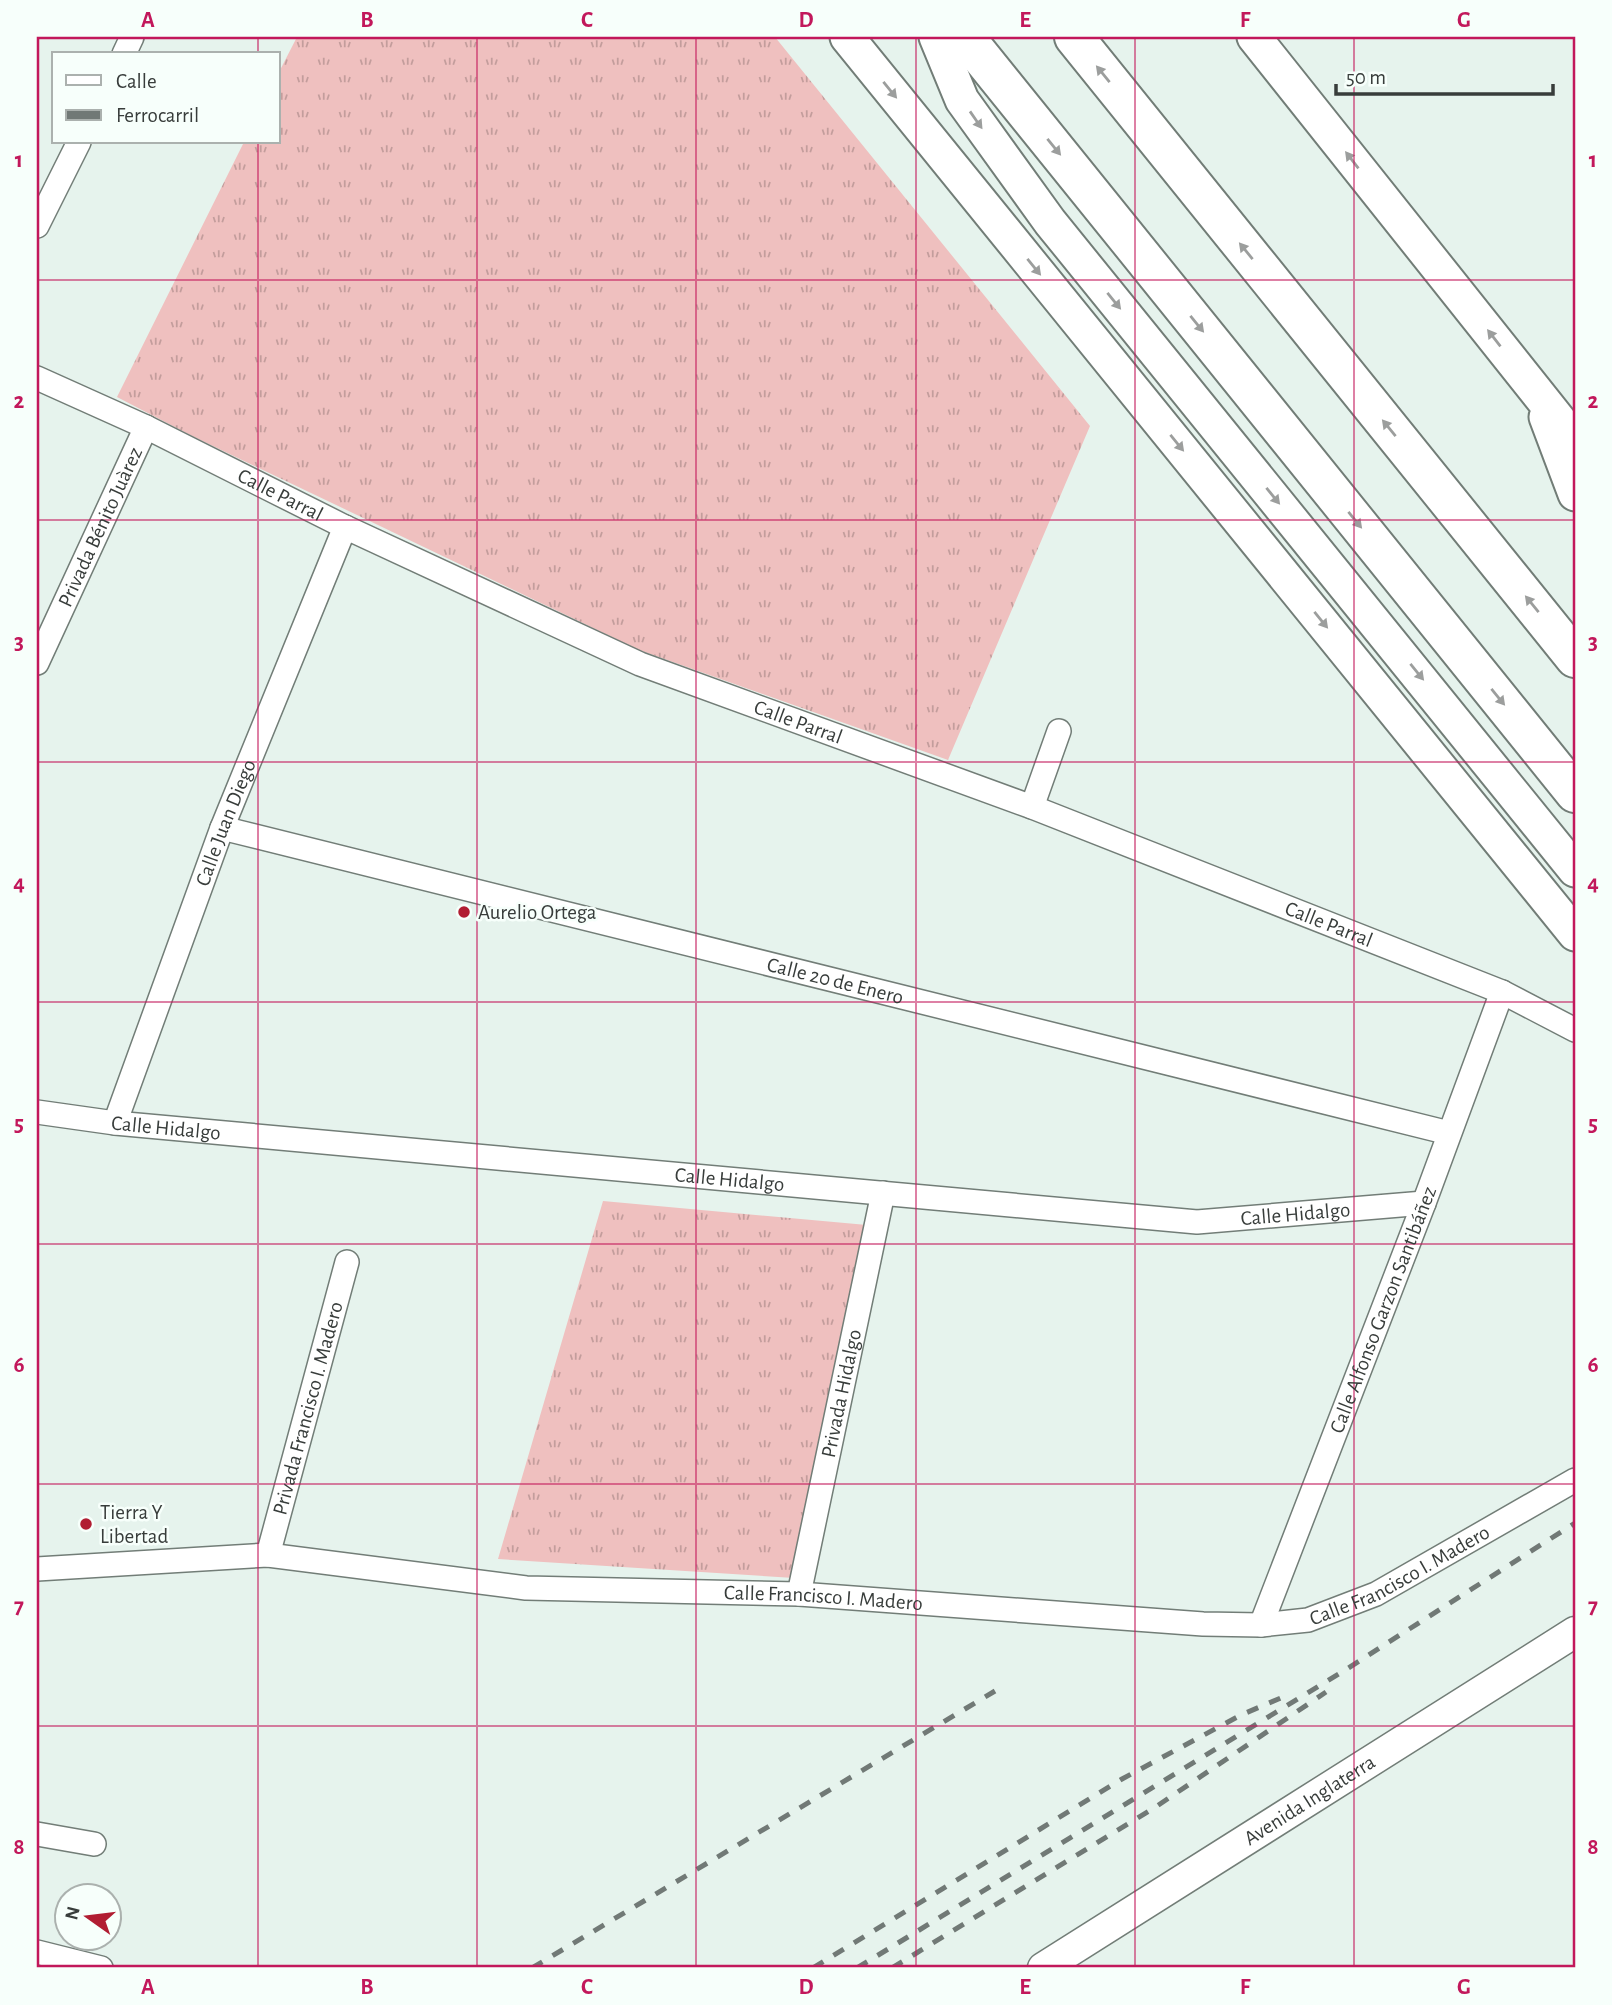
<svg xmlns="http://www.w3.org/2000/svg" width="1612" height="2005" font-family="'Alegreya Sans',sans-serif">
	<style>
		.grass { fill: url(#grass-tufts) }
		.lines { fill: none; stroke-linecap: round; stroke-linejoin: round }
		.minor-casing { stroke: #727d77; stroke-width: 26 }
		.tertiary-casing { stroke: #727d77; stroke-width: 33 }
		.secondary-casing { stroke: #727d77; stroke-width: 37 }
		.motorway-casing { stroke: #727d77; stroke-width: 42 }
		.minor { stroke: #fff; stroke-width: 23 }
		.tertiary { stroke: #fff; stroke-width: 30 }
		.secondary { stroke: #fff; stroke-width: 33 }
		.motorway { stroke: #fff; stroke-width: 38 }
		.rail { stroke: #717976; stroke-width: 5; stroke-dasharray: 12 12; stroke-linecap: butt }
		.oneway { fill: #9c9e9d }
		.grid { fill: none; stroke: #c2185b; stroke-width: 2; stroke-opacity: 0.55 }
		.poi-dot { fill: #b11d32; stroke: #f7fffb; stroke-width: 2.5 }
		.labels { text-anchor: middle; stroke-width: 5; stroke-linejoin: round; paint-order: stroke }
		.street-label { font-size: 21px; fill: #383d3b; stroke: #f7fffb }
		.poi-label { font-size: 21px; fill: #383d3b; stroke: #f7fffb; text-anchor: start }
		.neatline { fill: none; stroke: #c2185b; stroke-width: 2.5 }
		.grid-label { font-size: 23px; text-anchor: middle; font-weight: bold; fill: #c2185b }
	</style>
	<defs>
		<pattern id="grass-tufts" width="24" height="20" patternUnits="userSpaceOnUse" patternTransform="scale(1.75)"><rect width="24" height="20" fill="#efc0bf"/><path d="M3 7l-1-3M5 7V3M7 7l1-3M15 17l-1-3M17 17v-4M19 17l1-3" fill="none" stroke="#c39d9c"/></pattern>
	</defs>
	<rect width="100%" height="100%" fill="#e6f3ed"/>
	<!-- grass -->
	<path class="grass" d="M 297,37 L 775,37 L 1090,426 L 948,760 L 639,650 L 192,436 L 117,397 L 244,142 L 278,142 L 278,74 Z
		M 603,1201 L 867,1225 L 794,1578 L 498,1559 Z"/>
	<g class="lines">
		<defs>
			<g id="minor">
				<path d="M 124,54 L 132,37"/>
				<path d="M 37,226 L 79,142"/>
				<path id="s1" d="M 37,378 L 146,427 L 345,527 L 640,664 L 1032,807 L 1502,992 L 1575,1030"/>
				<path id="s2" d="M 37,663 L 146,427"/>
				<path d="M 1032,807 L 1059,731"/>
				<path id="s3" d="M 222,828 L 1449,1133"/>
				<path id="s4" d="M 37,1112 L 115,1123 L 1197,1222 L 1424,1203"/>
				<path id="s5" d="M 115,1123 L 222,828 L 345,527"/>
				<path id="s6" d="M 268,1555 L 347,1262"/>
				<path id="s7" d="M 37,1569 L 268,1555 L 526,1588 L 799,1594 L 1203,1624 L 1261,1625 L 1308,1620 L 1376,1594 L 1575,1480"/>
				<path id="s8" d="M 799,1594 L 883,1193"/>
				<path id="s9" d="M 1261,1625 L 1424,1203 L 1502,992"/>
				<path d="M 37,1834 L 94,1844"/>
				<path d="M 37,1952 L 101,1968"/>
			</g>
			<g id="tertiary">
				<path id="s10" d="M 1043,1968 L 1575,1632"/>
			</g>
			<path id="secondary" d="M 847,37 L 1575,934
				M 936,37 L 962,100 L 1050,222 L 1575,870
				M 1254,37 L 1575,440
				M 1546,417 L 1575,494"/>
			<path id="motorway" d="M 965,37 L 1575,793
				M 1074,37 L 1575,658"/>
		</defs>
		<!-- minor casing -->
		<use href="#minor" class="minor-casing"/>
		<!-- tertiary casing -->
		<use href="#tertiary" class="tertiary-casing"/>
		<!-- secondary casing -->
		<use href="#secondary" class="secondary-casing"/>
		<!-- motorway casing -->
		<use href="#motorway" class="motorway-casing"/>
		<!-- minor -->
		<use href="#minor" class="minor"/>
		<!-- tertiary -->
		<use href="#tertiary" class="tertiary"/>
		<!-- secondary -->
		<use href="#secondary" class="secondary"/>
		<!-- motorway -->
		<use href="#motorway" class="motorway"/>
		<!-- rail -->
		<path class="rail" d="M 532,1968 L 995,1691
			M 813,1968 L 1122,1779 L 1241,1715 L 1290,1694
			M 857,1968 L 1342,1672 L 1575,1523
			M 892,1968 L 1154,1808 L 1326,1692"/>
	</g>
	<!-- one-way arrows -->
	<defs><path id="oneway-solid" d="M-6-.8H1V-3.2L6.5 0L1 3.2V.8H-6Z" transform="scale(1.75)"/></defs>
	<g class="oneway">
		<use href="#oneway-solid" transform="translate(1103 74) rotate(-129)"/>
		<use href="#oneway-solid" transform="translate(890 90) rotate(51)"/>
		<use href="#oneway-solid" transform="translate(976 120) rotate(55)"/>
		<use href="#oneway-solid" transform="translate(1054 147) rotate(51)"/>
		<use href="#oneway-solid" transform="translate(1352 160) rotate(-128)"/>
		<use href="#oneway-solid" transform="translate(1246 251) rotate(-129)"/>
		<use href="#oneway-solid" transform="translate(1034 267) rotate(51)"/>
		<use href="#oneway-solid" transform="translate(1114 301) rotate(51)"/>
		<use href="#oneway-solid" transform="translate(1197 324) rotate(51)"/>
		<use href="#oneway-solid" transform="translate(1494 338) rotate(-128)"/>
		<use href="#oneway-solid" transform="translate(1389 428) rotate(-129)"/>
		<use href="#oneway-solid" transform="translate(1177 443) rotate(51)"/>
		<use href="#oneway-solid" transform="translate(1273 496) rotate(51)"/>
		<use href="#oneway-solid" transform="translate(1355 520) rotate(51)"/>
		<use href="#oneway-solid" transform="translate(1532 604) rotate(-129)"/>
		<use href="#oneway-solid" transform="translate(1321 620) rotate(51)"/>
		<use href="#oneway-solid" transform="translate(1417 672) rotate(51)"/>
		<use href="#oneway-solid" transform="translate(1498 697) rotate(51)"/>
	</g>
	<!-- grid -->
	<path class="grid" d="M 258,37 L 258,54M 477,37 L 477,1968M 696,37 L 696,1968M 916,37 L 916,1968M 1135,37 L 1135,1968M 1354,37 L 1354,1968M 258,142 L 258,1968M 37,280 L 1575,280M 37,520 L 1575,520M 37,762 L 1575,762M 37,1002 L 1575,1002M 37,1244 L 1575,1244M 37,1484 L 1575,1484M 37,1726 L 1575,1726"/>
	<!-- markers -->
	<g class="poi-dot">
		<circle cx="464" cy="912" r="7"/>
		<circle cx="86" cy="1524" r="7"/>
	</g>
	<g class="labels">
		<!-- street labels -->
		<g class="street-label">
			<text dy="7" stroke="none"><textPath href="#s1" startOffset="270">Calle Parral</textPath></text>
			<text dy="7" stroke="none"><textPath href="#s2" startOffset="150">Privada Bénito Juàrez</textPath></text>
			<text dy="7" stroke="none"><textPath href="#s1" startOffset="836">Calle Parral</textPath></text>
			<text dy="7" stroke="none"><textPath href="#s5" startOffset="320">Calle Juan Diego</textPath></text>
			<text dy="7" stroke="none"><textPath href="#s1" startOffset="1404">Calle Parral</textPath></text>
			<text dy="7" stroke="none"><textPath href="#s3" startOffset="632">Calle 20 de Enero</textPath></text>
			<text dy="7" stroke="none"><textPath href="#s4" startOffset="130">Calle Hidalgo</textPath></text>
			<text dy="7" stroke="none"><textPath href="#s4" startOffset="696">Calle Hidalgo</textPath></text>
			<text dy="7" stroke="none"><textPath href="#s4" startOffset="1264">Calle Hidalgo</textPath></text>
			<text dy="7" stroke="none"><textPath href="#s9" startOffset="338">Calle Alfonso Garzon Santibáñez</textPath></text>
			<text dy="7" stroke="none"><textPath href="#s8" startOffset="205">Privada Hidalgo</textPath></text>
			<text dy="7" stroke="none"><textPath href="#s6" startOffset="152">Privada Francisco I. Madero</textPath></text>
			<text dy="7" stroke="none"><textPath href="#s7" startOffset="1377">Calle Francisco I. Madero</textPath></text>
			<text dy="7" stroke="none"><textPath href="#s7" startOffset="789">Calle Francisco I. Madero</textPath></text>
			<text dy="7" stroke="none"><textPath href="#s10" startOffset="315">Avenida Inglaterra</textPath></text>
		</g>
		<!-- poi labels -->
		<g class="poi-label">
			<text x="478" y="919">Aurelio Ortega</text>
			<text x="100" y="1519">Tierra Y<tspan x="100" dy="24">Libertad</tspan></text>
		</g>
	</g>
	<!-- border -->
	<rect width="1612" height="2005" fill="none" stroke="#f7fffb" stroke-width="77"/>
	<!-- legend -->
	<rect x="52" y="52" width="228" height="91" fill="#f7fffb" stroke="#abb1ae" stroke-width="2"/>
	<rect x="66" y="75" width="35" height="10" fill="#ffffff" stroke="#abb1ae" stroke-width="2"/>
	<text x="116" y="88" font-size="21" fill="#383d3b">Calle</text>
	<rect x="66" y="110" width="35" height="10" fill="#717976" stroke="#abb1ae" stroke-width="2"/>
	<text x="116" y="122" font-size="21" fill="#383d3b">Ferrocarril</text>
	<!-- north arrow -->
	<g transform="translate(88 1917) rotate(284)"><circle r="33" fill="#f7fffb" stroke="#abb1ae" stroke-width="2"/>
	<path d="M0-5L12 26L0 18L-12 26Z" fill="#b11d32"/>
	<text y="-10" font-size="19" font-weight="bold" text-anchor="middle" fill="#383d3b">N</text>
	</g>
	<!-- scale -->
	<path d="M1336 84v10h217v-10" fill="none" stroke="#383d3b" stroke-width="3.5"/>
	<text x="1346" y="84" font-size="21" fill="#383d3b" stroke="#f7fffb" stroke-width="5" paint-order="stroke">50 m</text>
	<rect x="38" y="38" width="1536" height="1928" class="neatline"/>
	<g class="grid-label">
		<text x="148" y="27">A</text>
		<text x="367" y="27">B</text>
		<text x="587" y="27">C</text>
		<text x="806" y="27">D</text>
		<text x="1025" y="27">E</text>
		<text x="1245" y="27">F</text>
		<text x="1464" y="27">G</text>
		<text x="19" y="167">1</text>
		<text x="1593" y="167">1</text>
		<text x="19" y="408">2</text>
		<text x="1593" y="408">2</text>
		<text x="19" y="649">3</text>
		<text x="1593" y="649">3</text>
		<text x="19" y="890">4</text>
		<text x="1593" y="890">4</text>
		<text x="19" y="1131">5</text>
		<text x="1593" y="1131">5</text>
		<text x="19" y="1372">6</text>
		<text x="1593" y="1372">6</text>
		<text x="19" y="1613">7</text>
		<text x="1593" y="1613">7</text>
		<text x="19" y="1854">8</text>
		<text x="1593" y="1854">8</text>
		<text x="148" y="1994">A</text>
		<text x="367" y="1994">B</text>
		<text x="587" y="1994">C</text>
		<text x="806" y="1994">D</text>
		<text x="1025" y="1994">E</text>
		<text x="1245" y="1994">F</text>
		<text x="1464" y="1994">G</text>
	</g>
</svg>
